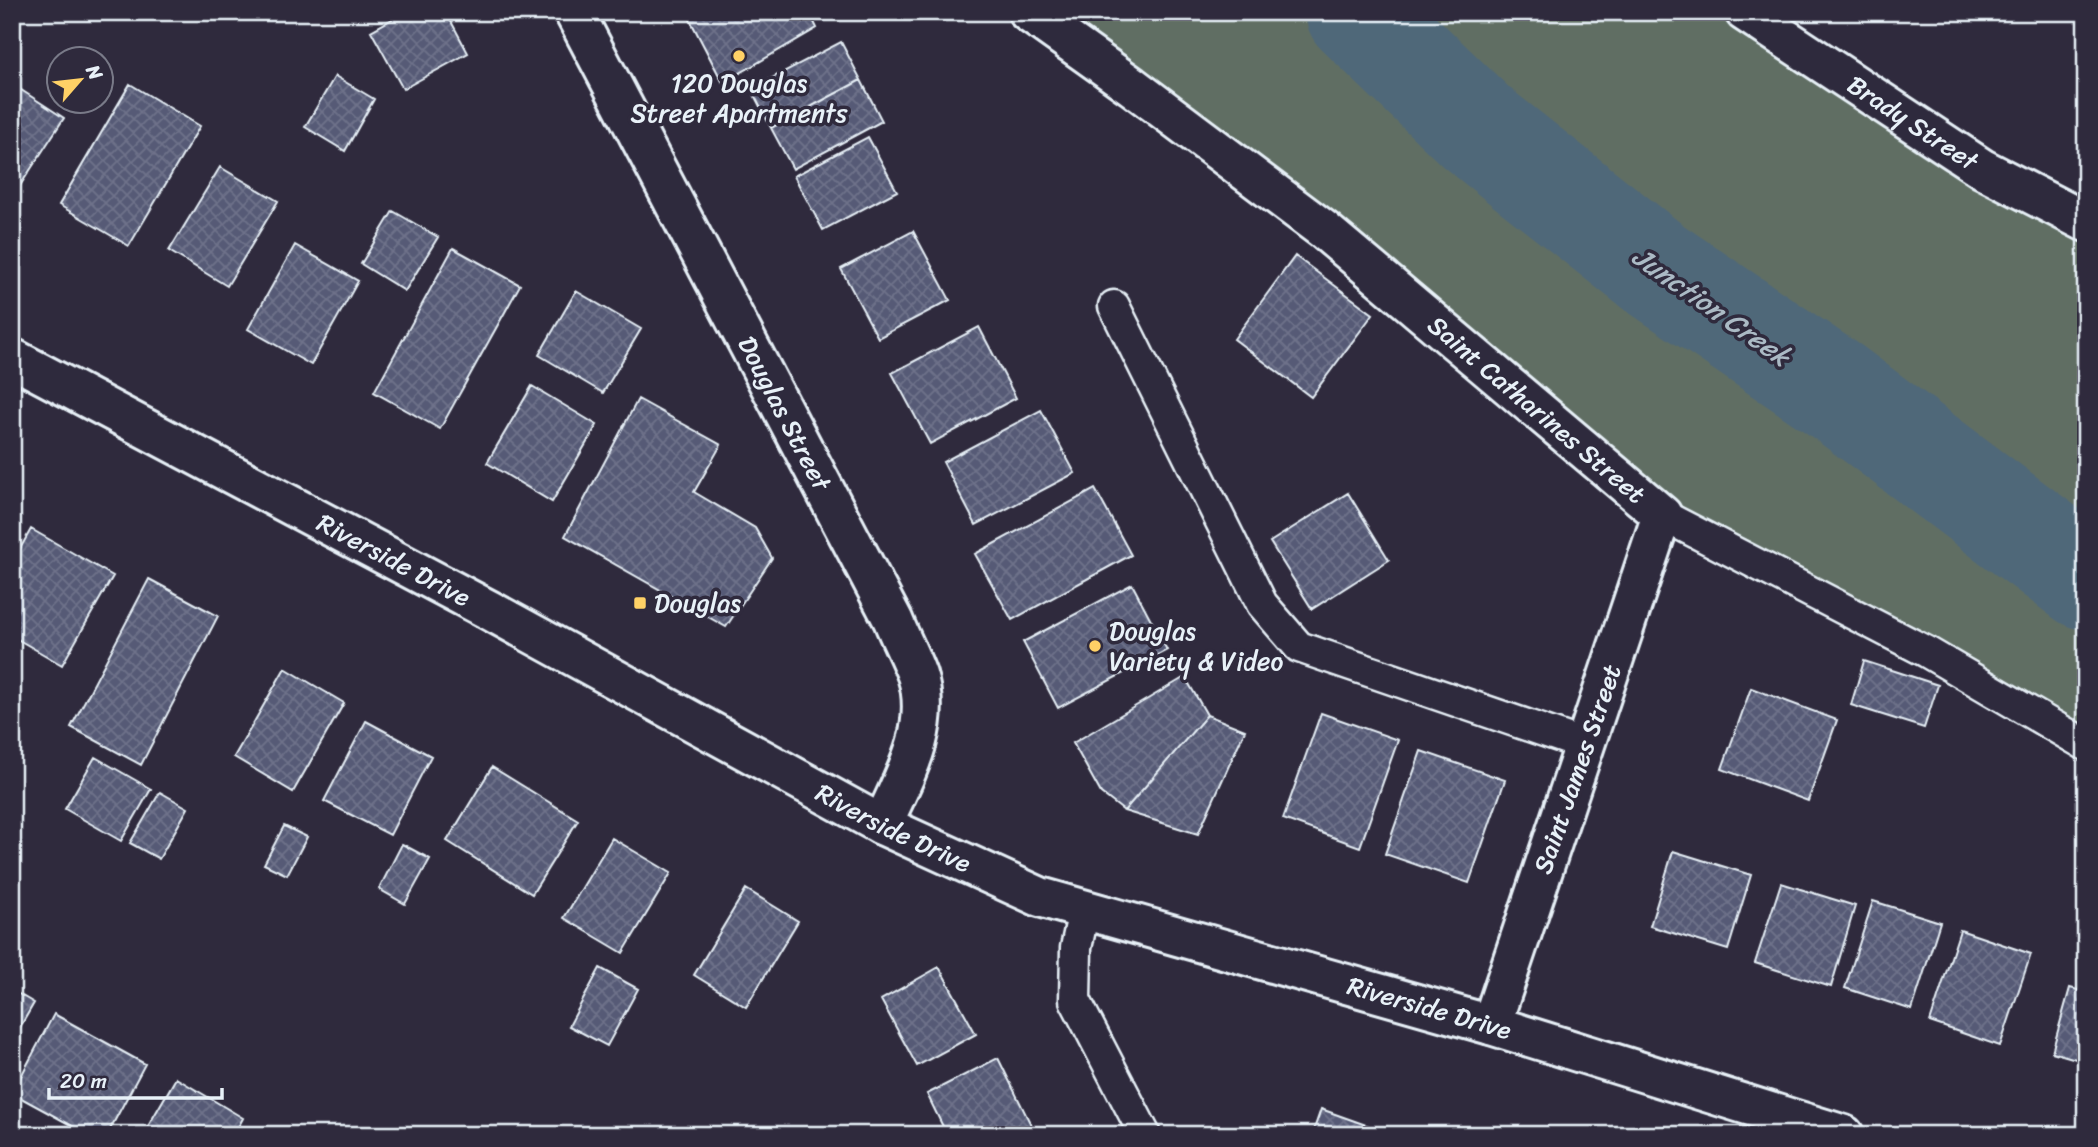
<svg xmlns="http://www.w3.org/2000/svg" width="2098" height="1147" font-family="Sriracha,sans-serif">
	<style>
		.green { fill: #606e64; stroke: #a4b0ae; stroke-width: 2 }
		.lines { fill: none; stroke-linecap: round; stroke-linejoin: round }
		.river { stroke: #4f6879; stroke-width: 103 }
		.building { fill: url(#building-cross-hatch); stroke: #e8f1f8; stroke-width: 2 }
		.lane-casing { stroke: #e8f1f8; stroke-width: 35 }
		.street-casing { stroke: #e8f1f8; stroke-width: 44 }
		.secondary-casing { stroke: #e8f1f8; stroke-width: 44 }
		.lane { stroke: #2f2a3d; stroke-width: 30 }
		.street { stroke: #2f2a3d; stroke-width: 38 }
		.secondary { stroke: #2f2a3d; stroke-width: 38 }
		.poi-dot { fill: #ffd166; stroke: #2f2a3d; stroke-width: 2.5 }
		.labels { text-anchor: middle; stroke-width: 7; stroke-linejoin: round; paint-order: stroke }
		.poi-label { font-size: 26px; fill: #e8f1f8; stroke: #2f2a3d; text-anchor: start }
		.street-label { font-size: 26px; fill: #e8f1f8; stroke: #2f2a3d }
		.water-label { font-size: 28px; font-style: italic; fill: #abbac5; stroke: #2f2a3d }
	</style>
	<defs>
		<pattern id="building-cross-hatch" width="8" height="8" patternUnits="userSpaceOnUse" patternTransform="scale(1.75)"><rect width="8" height="8" fill="#565a76"/><path d="M0 0l8 8M0 8l8-8" fill="none" stroke="#6e728a"/></pattern>
	</defs>
	<rect width="100%" height="100%" fill="#2f2a3d"/>
	<filter id="ink" filterUnits="userSpaceOnUse"><feTurbulence type="fractalNoise" baseFrequency=".0143" numOctaves="2"/><feDisplacementMap in="SourceGraphic" scale="14" xChannelSelector="R" yChannelSelector="G"/><feConvolveMatrix kernelMatrix="1 2 1 2 8 2 1 2 1" color-interpolation-filters="sRGB"/></filter>
	<g filter="url(#ink)">
		<!-- green -->
		<path class="green" d="M 1022,12 L 1757,12 L 2086,215 L 2086,749 L 1665,522 Z"/>
		<g class="lines">
			<!-- river -->
			<path class="river" d="M 1357,12 L 1476,127 L 1652,266 L 1835,390 L 2086,578"/>
		</g>
		<!-- building -->
		<path class="building" d="M 405,12 L 446,12 L 468,53 L 403,89 L 371,31 Z
			M 686,12 L 809,12 L 817,28 L 723,83 Z
			M 841,42 L 861,80 L 771,128 L 751,89 Z
			M 335,76 L 374,99 L 345,151 L 305,127 Z
			M 861,80 L 882,121 L 793,169 L 771,128 Z
			M 12,84 L 64,118 L 12,198 Z
			M 130,84 L 200,126 L 129,246 L 59,205 Z
			M 868,137 L 897,191 L 823,230 L 794,176 Z
			M 220,167 L 278,201 L 227,286 L 169,251 Z
			M 393,211 L 438,237 L 405,291 L 361,264 Z
			M 913,231 L 950,300 L 878,338 L 841,269 Z
			M 295,245 L 358,281 L 311,365 L 248,329 Z
			M 453,248 L 520,285 L 440,429 L 374,392 Z
			M 1295,256 L 1373,314 L 1311,397 L 1234,339 Z
			M 576,291 L 641,329 L 603,393 L 539,355 Z
			M 979,327 L 1016,398 L 930,444 L 892,373 Z
			M 532,386 L 597,425 L 552,502 L 487,463 Z
			M 638,399 L 721,445 L 694,492 L 755,528 L 772,558 L 726,627 L 565,536 Z
			M 1041,410 L 1075,473 L 976,525 L 943,462 Z
			M 1095,489 L 1131,555 L 1012,620 L 975,554 Z
			M 1348,493 L 1389,560 L 1312,609 L 1270,542 Z
			M 31,529 L 113,576 L 62,665 L 12,636 L 12,563 Z
			M 149,579 L 218,616 L 141,765 L 71,727 Z
			M 1132,584 L 1167,650 L 1058,708 L 1023,642 Z
			M 1864,661 L 1938,685 L 1924,728 L 1851,705 Z
			M 285,668 L 344,703 L 293,792 L 234,757 Z
			M 1185,677 L 1207,715 L 1124,811 L 1101,793 L 1073,743 Z
			M 1751,688 L 1837,720 L 1808,801 L 1722,769 Z
			M 1321,713 L 1398,740 L 1360,847 L 1283,819 Z
			M 1207,715 L 1245,730 L 1198,834 L 1124,811 Z
			M 366,721 L 431,756 L 390,835 L 324,801 Z
			M 1421,751 L 1505,780 L 1469,883 L 1385,854 Z
			M 95,757 L 151,789 L 121,841 L 65,809 Z
			M 492,767 L 578,820 L 532,894 L 447,841 Z
			M 160,792 L 188,808 L 159,859 L 130,843 Z
			M 284,826 L 307,837 L 287,875 L 264,864 Z
			M 612,838 L 671,873 L 623,953 L 564,918 Z
			M 402,844 L 430,859 L 405,904 L 379,889 Z
			M 1673,851 L 1751,875 L 1728,950 L 1650,926 Z
			M 1781,883 L 1855,906 L 1831,987 L 1755,963 Z
			M 746,889 L 798,921 L 746,1007 L 694,975 Z
			M 1873,901 L 1940,922 L 1912,1010 L 1845,988 Z
			M 1960,930 L 2031,954 L 2000,1046 L 1930,1022 Z
			M 939,967 L 976,1034 L 917,1066 L 881,1000 Z
			M 600,968 L 638,989 L 607,1046 L 569,1026 Z
			M 2070,988 L 2086,992 L 2086,1062 L 2052,1052 Z
			M 12,990 L 34,1003 L 12,1041 Z
			M 54,1014 L 145,1064 L 107,1135 L 89,1135 L 12,1093 Z
			M 998,1058 L 1036,1135 L 947,1135 L 927,1094 Z
			M 176,1078 L 243,1118 L 234,1135 L 143,1135 Z
			M 1321,1109 L 1394,1135 L 1312,1135 Z"/>
		<g class="lines">
			<defs>
				<path id="lane" d="M 1114,306 L 1262,604 L 1299,647 L 1585,745
					M 1662,515 L 1927,652 L 2086,745
					M 1084,910 L 1076,948 L 1075,1000 L 1145,1135"/>
				<g id="street">
					<path id="s1" d="M 574,12 L 893,620 C 900,638 910,656 917,675 C 934,727 903,779 882,825"/>
					<path id="s2" d="M 1028,12 L 1132,86 L 1324,230 L 1662,515 L 1491,1025"/>
				</g>
				<g id="secondary">
					<path id="s3" d="M 1745,12 L 1983,169 L 2086,222"/>
					<path id="s4" d="M 12,358 L 489,610 L 882,825 L 1040,897 L 1491,1025 L 1844,1135"/>
				</g>
			</defs>
			<!-- lane casing -->
			<use href="#lane" class="lane-casing"/>
			<!-- street casing -->
			<use href="#street" class="street-casing"/>
			<!-- secondary casing -->
			<use href="#secondary" class="secondary-casing"/>
			<!-- lane -->
			<use href="#lane" class="lane"/>
			<!-- street -->
			<use href="#street" class="street"/>
			<!-- secondary -->
			<use href="#secondary" class="secondary"/>
		</g>
	</g>
	<!-- markers -->
	<g class="poi-dot">
		<circle cx="739" cy="56" r="7"/>
		<rect x="633" y="596" width="14" height="14" rx="3.5"/>
		<circle cx="1095" cy="646" r="7"/>
	</g>
	<g class="labels">
		<!-- poi labels -->
		<g class="poi-label">
			<text x="739" y="92" text-anchor="middle">120 Douglas<tspan x="739" dy="30">Street Apartments</tspan></text>
			<text x="654" y="612">Douglas</text>
			<text x="1109" y="640">Douglas<tspan x="1109" dy="30">Variety &amp; Video</tspan></text>
		</g>
		<!-- street labels -->
		<g class="street-label">
			<text dy="9" stroke="none"><textPath href="#s3" startOffset="201">Brady Street</textPath></text>
			<text dy="9" stroke="none"><textPath href="#s2" startOffset="646">Saint Catharines Street</textPath></text>
			<text dy="9" stroke="none"><textPath href="#s1" startOffset="453">Douglas Street</textPath></text>
			<text dy="9" stroke="none"><textPath href="#s4" startOffset="432">Riverside Drive</textPath></text>
			<text transform="translate(1577 769) rotate(-71)" y="9">Saint James Street</text>
			<text dy="9" stroke="none"><textPath href="#s4" startOffset="999">Riverside Drive</textPath></text>
			<text dy="9" stroke="none"><textPath href="#s4" startOffset="1566">Riverside Drive</textPath></text>
		</g>
		<!-- water labels -->
		<g class="water-label">
			<text transform="translate(1712 306) rotate(35)" y="10">Junction Creek</text>
		</g>
	</g>
	<!-- margin -->
	<rect width="2098" height="1147" fill="none" stroke="#2f2a3d" stroke-width="42"/>
	<rect x="21" y="21" width="2056" height="1105" fill="none" stroke="#e8f1f8" stroke-width="2.5" filter="url(#ink)"/>
	<!-- north arrow -->
	<g transform="translate(80 80) rotate(62)"><circle r="33" fill="#2f2a3d" stroke="#797a88" stroke-width="2"/>
	<path d="M0-5L12 26L0 18L-12 26Z" fill="#ffd166"/>
	<text y="-10" font-size="19" font-weight="bold" text-anchor="middle" fill="#e8f1f8">N</text>
	</g>
	<!-- scale -->
	<path d="M49 1088v10h173v-10" fill="none" stroke="#e8f1f8" stroke-width="3.5"/>
	<text x="60" y="1088" font-size="21" fill="#e8f1f8" stroke="#2f2a3d" stroke-width="5" paint-order="stroke">20 m</text>
</svg>
